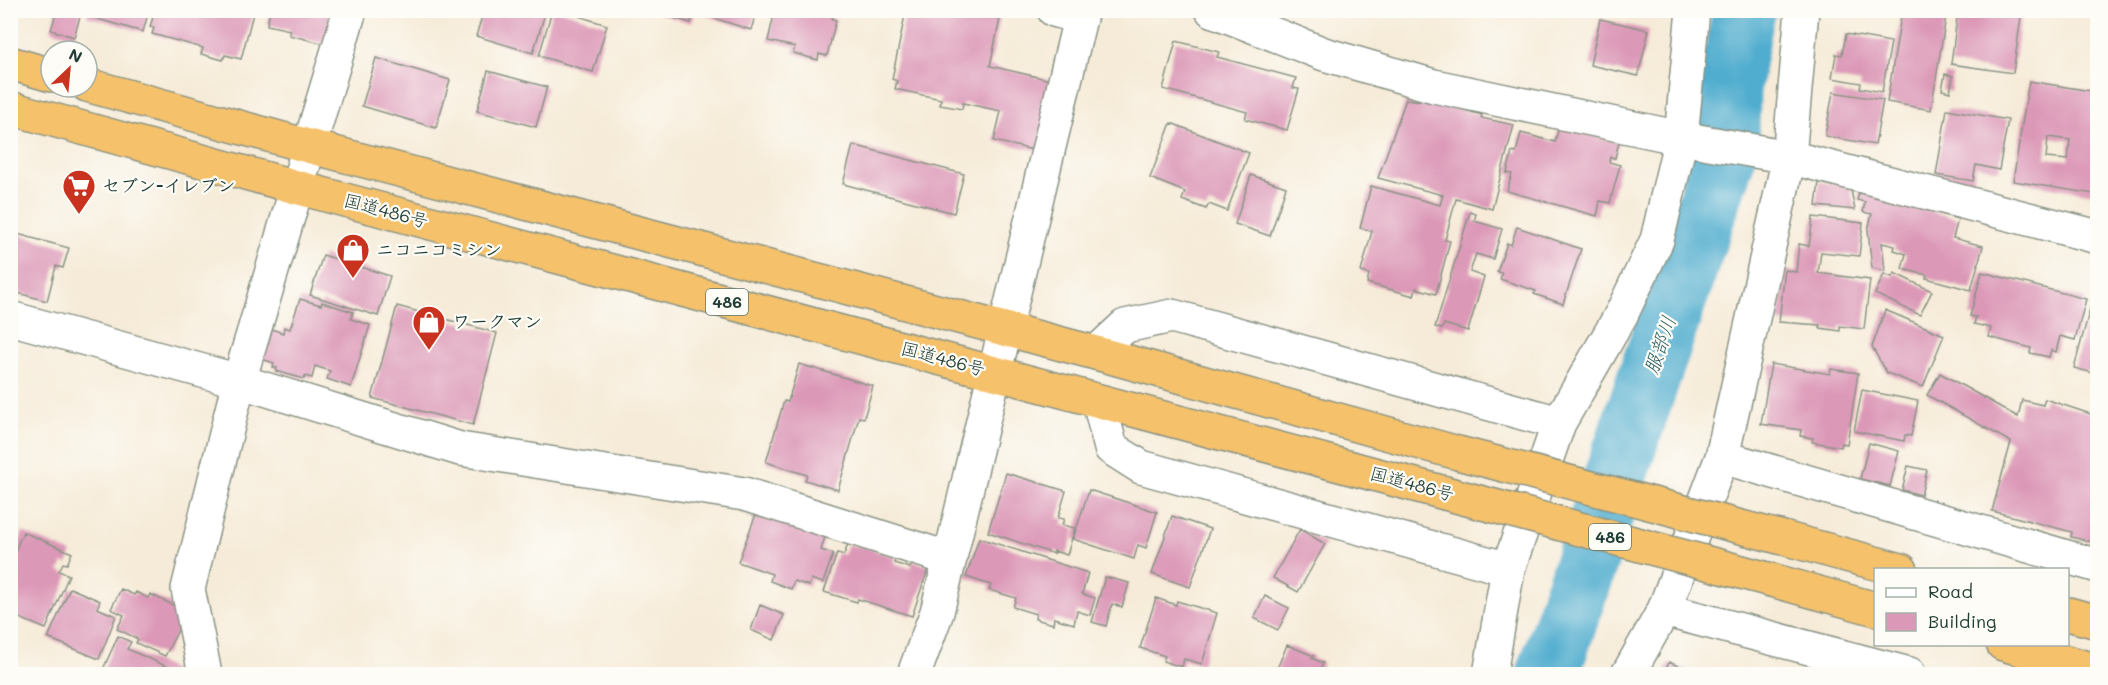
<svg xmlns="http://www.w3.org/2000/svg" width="2108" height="685" font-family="Mali,'Klee One',sans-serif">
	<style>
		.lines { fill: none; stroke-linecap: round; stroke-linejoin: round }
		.river { stroke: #51adcf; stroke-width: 63 }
		.building { fill: #dc98b7; fill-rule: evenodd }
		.minor-casing { stroke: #8a9486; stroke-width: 36 }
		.trunk-casing { stroke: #8a9486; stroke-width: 36 }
		.minor { stroke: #fff; stroke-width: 33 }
		.trunk { stroke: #f5c16b; stroke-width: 33 }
		.trunk-bridge-casing { stroke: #8a9486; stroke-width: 36; stroke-linecap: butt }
		.trunk-bridge { stroke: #f5c16b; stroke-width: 33 }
		.labels { text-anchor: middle; stroke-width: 4.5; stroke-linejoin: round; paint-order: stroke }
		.shield { fill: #fdfcf7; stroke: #62766e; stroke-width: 1.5 }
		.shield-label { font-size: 16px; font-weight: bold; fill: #1f3d34 }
		.poi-label { font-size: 18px; font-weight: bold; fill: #1f3d34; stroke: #fdfcf7; text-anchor: start }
		.street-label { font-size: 18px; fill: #1f3d34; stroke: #fdfcf7 }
		.water-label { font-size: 20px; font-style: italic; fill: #2e5f62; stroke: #fdfcf7 }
	</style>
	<rect width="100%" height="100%" fill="#fdfcf7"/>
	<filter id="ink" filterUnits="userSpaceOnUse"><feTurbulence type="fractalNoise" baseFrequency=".0167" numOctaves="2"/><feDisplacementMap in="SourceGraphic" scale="12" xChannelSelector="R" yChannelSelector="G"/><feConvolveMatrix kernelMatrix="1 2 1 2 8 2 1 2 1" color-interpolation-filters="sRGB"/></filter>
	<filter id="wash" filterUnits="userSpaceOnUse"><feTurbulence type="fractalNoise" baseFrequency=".008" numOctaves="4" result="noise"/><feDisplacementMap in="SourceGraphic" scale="24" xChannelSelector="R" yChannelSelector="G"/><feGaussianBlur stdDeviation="1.35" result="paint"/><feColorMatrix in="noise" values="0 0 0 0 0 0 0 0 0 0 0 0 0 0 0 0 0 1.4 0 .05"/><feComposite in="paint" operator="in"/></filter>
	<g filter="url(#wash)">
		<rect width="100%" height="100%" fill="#f6ebd8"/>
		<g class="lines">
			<!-- river -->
			<path class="river" d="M 1548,674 L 1728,145 L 1729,90 L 1744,10"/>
		</g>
		<g id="blocks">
			<!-- building -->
			<path class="building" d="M 57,10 L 82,10 L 74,37 L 51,30 Z
				M 88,10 L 149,10 L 143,32 L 87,16 Z
				M 155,10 L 254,10 L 241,59 L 225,55 L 223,60 L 201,54 L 203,48 L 152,34 L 154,28 L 150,27 Z
				M 270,10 L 333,10 L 325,44 L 289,35 L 290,30 L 267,25 Z
				M 484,10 L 546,10 L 533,53 L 476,36 Z
				M 552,10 L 559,10 L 607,25 L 593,72 L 539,56 Z
				M 646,10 L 695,10 L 691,23 Z
				M 698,10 L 757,10 L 751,30 L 698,13 Z
				M 775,10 L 834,10 L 832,19 L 836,20 L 827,56 L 819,54 L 818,60 L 793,53 L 795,47 L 768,41 Z
				M 906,10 L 957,10 L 1000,19 L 990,66 L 1055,81 L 1038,151 L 994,141 L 1001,111 L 963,103 L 962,109 L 940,105 L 941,99 L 895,89 L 897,81 L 892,79 Z
				M 1902,10 L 1947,10 L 1931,110 L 1887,102 Z
				M 1958,10 L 1978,10 L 2021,17 L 2013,73 L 1951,64 Z
				M 1600,19 L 1649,30 L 1638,76 L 1590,65 Z
				M 1846,34 L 1891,42 L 1882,92 L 1860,88 L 1861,83 L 1832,78 L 1836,54 L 1842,55 Z
				M 1176,41 L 1219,52 L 1217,57 L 1296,78 L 1293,88 L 1299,89 L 1287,130 L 1245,119 L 1247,112 L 1163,89 Z
				M 376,58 L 450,80 L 436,128 L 362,106 Z
				M 488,71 L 547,87 L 536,127 L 477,111 Z
				M 1945,74 L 1953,76 L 1950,92 L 1942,90 Z
				M 2029,81 L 2097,92 L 2097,176 L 2094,194 L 2013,181 ZM 2048,137 L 2070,140 L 2068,160 L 2046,158 Z
				M 1833,92 L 1883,100 L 1875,145 L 1825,136 Z
				M 1421,98 L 1482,115 L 1481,118 L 1514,125 L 1492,209 L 1456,199 L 1445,240 L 1450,241 L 1436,294 L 1416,288 L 1414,296 L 1367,283 L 1369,274 L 1361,272 L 1372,231 L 1360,228 L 1371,186 L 1440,205 L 1443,195 L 1378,178 L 1406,99 L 1420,101 Z
				M 1947,109 L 2008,120 L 1999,170 L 1976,165 L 1973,181 L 1936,175 Z
				M 1171,123 L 1249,153 L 1227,211 L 1209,204 L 1206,209 L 1182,200 L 1185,192 L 1150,178 Z
				M 1559,126 L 1619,142 L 1615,158 L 1610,157 L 1609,162 L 1620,165 L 1610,203 L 1600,201 L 1597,216 L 1507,191 L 1512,174 L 1507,173 L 1512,152 L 1516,153 L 1521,133 L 1555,142 Z
				M 853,145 L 964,174 L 954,213 L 843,184 Z
				M 1251,175 L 1286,187 L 1270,236 L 1235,224 Z
				M 1819,182 L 1850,185 L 1855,210 L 1816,206 Z
				M 1860,190 L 1926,207 L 1926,210 L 1958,219 L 1953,238 L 1983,246 L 1971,290 L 1926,278 L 1927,275 L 1902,269 L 1906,254 L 1894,250 L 1895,246 L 1882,243 L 1885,271 L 1872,268 L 1868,230 L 1872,214 L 1863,212 L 1865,202 L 1857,200 Z
				M 1470,212 L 1476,214 L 1474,221 L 1502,229 L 1493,259 L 1476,254 L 1470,272 L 1484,277 L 1468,331 L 1444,324 L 1442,329 L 1435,327 Z
				M 1813,217 L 1863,223 L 1859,256 L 1821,252 L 1818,273 L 1870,280 L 1864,329 L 1840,326 L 1840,331 L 1820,328 L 1820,325 L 1779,322 L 1785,270 L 1796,272 L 1799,244 L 1809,246 Z
				M 1517,227 L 1581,249 L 1563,304 L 1534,294 L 1536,291 L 1500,279 L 1502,273 L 1497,272 L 1507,243 L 1511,245 Z
				M 10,232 L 69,248 L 63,268 L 56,266 L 47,301 L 10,291 Z
				M 323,255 L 390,276 L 378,316 L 310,295 Z
				M 1982,272 L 2086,299 L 2075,340 L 2060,336 L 2056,352 L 2051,350 L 2049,357 L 2030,353 L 2031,348 L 1989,337 L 1991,328 L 1974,324 L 1976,317 L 1970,316 Z
				M 1894,273 L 1932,291 L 1920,315 L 1875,294 L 1884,274 L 1892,277 Z
				M 2097,283 L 2097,374 L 2074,368 Z
				M 300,299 L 321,305 L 322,302 L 353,312 L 351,319 L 370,325 L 351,387 L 327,379 L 330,371 L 315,366 L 312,378 L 305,376 L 304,379 L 276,371 L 277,368 L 273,367 L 274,363 L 262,359 L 271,329 L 283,333 L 284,327 L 290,329 Z
				M 397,306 L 497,333 L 473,425 L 372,398 Z
				M 1885,310 L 1944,335 L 1923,387 L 1887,373 L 1872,347 Z
				M 799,364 L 873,386 L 864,418 L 859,417 L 838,490 L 805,480 L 807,475 L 766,462 L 784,401 L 788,402 Z
				M 1771,364 L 1830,374 L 1831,369 L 1858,373 L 1847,444 L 1842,443 L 1841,447 L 1812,442 L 1813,438 L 1800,436 L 1801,430 L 1761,424 Z
				M 1940,373 L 2018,417 L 2022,400 L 2043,405 L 2045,399 L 2097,416 L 2097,543 L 2071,537 L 2072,532 L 1992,511 L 2011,442 L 1927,395 Z
				M 1862,390 L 1918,401 L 1911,436 L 1905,435 L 1904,441 L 1854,431 Z
				M 1869,443 L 1899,451 L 1890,486 L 1860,479 Z
				M 1908,466 L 1927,470 L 1921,495 L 1902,490 Z
				M 1006,473 L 1066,491 L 1058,518 L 1064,519 L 1062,525 L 1075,528 L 1067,555 L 1054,551 L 1054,554 L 988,532 Z
				M 1089,490 L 1157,512 L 1146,548 L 1138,545 L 1134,559 L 1073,539 Z
				M 756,514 L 825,537 L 821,550 L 833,554 L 823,583 L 811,579 L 809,586 L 794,581 L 791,589 L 770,581 L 772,574 L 738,562 Z
				M 1172,516 L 1210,529 L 1190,587 L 1152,574 Z
				M 1300,529 L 1325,544 L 1298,592 L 1273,578 Z
				M 23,532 L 72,553 L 67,564 L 63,563 L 59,571 L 69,575 L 46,629 L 10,614 L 10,563 Z
				M 979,538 L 1088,573 L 1082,594 L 1095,598 L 1090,615 L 1077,611 L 1074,624 L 1054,618 L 1053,624 L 1035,619 L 1036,614 L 1013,607 L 1016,598 L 989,590 L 991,585 L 966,577 Z
				M 848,544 L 857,547 L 858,545 L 896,557 L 894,563 L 910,568 L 913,561 L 929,566 L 912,616 L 858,599 L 857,602 L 824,592 L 837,553 L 844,555 Z
				M 1105,577 L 1129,583 L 1122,607 L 1112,604 L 1106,626 L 1092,622 Z
				M 70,588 L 100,601 L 97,608 L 116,616 L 99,659 L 48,638 Z
				M 121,589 L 134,595 L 136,592 L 148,598 L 150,594 L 181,609 L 183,620 L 165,656 L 136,643 L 138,639 L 117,629 L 124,615 L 111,609 Z
				M 1265,596 L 1289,608 L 1278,630 L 1254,618 Z
				M 1156,598 L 1176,605 L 1177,601 L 1217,613 L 1202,664 L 1184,659 L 1182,667 L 1163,661 L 1165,656 L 1140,648 Z
				M 760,605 L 784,615 L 774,640 L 751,630 Z
				M 118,636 L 131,642 L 127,649 L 184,674 L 101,674 Z
				M 1287,645 L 1314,656 L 1312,658 L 1323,663 L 1319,674 L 1311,672 L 1310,674 L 1269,674 L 1272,669 L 1276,671 Z
				M 1669,662 L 1687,670 L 1692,674 L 1664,674 Z
				M 1813,667 L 1838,674 L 1811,674 Z"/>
		</g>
	</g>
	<g filter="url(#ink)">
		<use href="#blocks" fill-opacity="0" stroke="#8a9486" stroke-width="1.5"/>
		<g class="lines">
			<defs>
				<path id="minor" d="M 1054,10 L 1080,17
					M 1212,10 L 1324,54 L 1434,86 L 1681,138 L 1789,157 L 2098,237
					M 10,318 L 239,381 L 460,449 L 744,494 L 950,559
					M 1096,353 L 1125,326 L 1172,316 L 1559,423
					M 1099,402 L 1111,448 L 1141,467 L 1508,569
					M 1722,457 L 2098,566
					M 1664,610 L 1909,674
					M 205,674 L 188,589 L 239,381 L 350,10
					M 914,674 L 937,612 L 1082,10
					M 1490,674 L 1508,569 L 1559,423 L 1621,315 L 1657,240 L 1681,138 L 1693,10
					M 1628,674 L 1664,610 L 1722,457 L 1789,157 L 1802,10"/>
				<path id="trunk" d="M 10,63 L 51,75
					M 87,85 L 308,146 L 1096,353 L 1458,453
					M 10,108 L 296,187 L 1445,493
					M 1783,538 L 1901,570
					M 1775,581 L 1876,609
					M 2068,614 L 2098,622
					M 2003,644 L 2098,671"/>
			</defs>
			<!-- minor casing -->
			<use href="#minor" class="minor-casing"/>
			<!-- trunk casing -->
			<use href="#trunk" class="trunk-casing"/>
			<!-- minor -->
			<use href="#minor" class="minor"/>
			<!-- trunk -->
			<use href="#trunk" class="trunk"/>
			<defs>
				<path id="trunk-bridge" d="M 1458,453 L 1783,538
					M 1445,493 L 1775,581"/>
			</defs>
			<!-- trunk-bridge casing -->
			<use href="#trunk-bridge" class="trunk-bridge-casing"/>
			<!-- trunk-bridge -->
			<use href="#trunk-bridge" class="trunk-bridge"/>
		</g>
	</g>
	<!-- icons -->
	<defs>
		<symbol id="supermarket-pin" viewBox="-11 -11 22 30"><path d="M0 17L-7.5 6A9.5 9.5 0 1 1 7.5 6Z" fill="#c8321e" stroke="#fdfcf7"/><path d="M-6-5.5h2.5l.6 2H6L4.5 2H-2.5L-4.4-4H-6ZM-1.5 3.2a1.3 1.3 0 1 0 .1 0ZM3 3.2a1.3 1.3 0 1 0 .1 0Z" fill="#fff"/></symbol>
		<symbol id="shop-pin" viewBox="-11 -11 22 30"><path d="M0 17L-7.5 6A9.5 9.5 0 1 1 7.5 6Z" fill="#c8321e" stroke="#fdfcf7"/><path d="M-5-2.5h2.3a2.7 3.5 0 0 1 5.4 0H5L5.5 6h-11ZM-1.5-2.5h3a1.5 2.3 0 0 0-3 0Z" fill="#fff"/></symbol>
	</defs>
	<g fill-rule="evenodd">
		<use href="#supermarket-pin" x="60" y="167" width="38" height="52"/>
		<use href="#shop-pin" x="334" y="231" width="38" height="52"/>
		<use href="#shop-pin" x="410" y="303" width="38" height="52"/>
	</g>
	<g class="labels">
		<!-- shield labels -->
		<g class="shield">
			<rect x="706" y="289" width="42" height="26" rx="4.5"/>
			<rect x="1589" y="524" width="42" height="26" rx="4.5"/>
		</g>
		<g class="shield-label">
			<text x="727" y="308">486</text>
			<text x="1610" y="543">486</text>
		</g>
		<!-- poi labels -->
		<g class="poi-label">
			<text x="102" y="192">セブン-イレブン</text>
			<text x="376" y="256">ニコニコミシン</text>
			<text x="452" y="328">ワークマン</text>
		</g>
		<!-- street labels -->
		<g class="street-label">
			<text transform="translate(386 211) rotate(15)" y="6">国道486号</text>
			<text transform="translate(943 359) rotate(15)" y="6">国道486号</text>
			<text transform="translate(1412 484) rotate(15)" y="6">国道486号</text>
		</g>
		<!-- water labels -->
		<g class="water-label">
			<text transform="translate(1660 345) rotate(-71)" y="7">服部川</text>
		</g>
	</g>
	<!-- margin -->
	<rect width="2108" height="685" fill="none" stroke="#fdfcf7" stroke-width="36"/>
	<!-- legend -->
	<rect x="1874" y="568" width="195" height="78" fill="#fdfcf7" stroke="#a4b0a9" stroke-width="1.5"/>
	<rect x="1886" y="588" width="30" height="9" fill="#ffffff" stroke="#a4b0a9" stroke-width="1.5"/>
	<text x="1928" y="598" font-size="18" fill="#1f3d34">Road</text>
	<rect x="1886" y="613" width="30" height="18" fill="#dc98b7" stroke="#a4b0a9" stroke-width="1.5"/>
	<text x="1928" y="628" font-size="18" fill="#1f3d34">Building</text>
	<!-- north arrow -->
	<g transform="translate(69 69) rotate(26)"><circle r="28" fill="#fdfcf7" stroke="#a4b0a9" stroke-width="1.5"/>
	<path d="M0-4.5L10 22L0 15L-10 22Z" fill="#c8321e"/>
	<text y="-9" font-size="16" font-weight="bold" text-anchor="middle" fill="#1f3d34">N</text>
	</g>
</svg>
